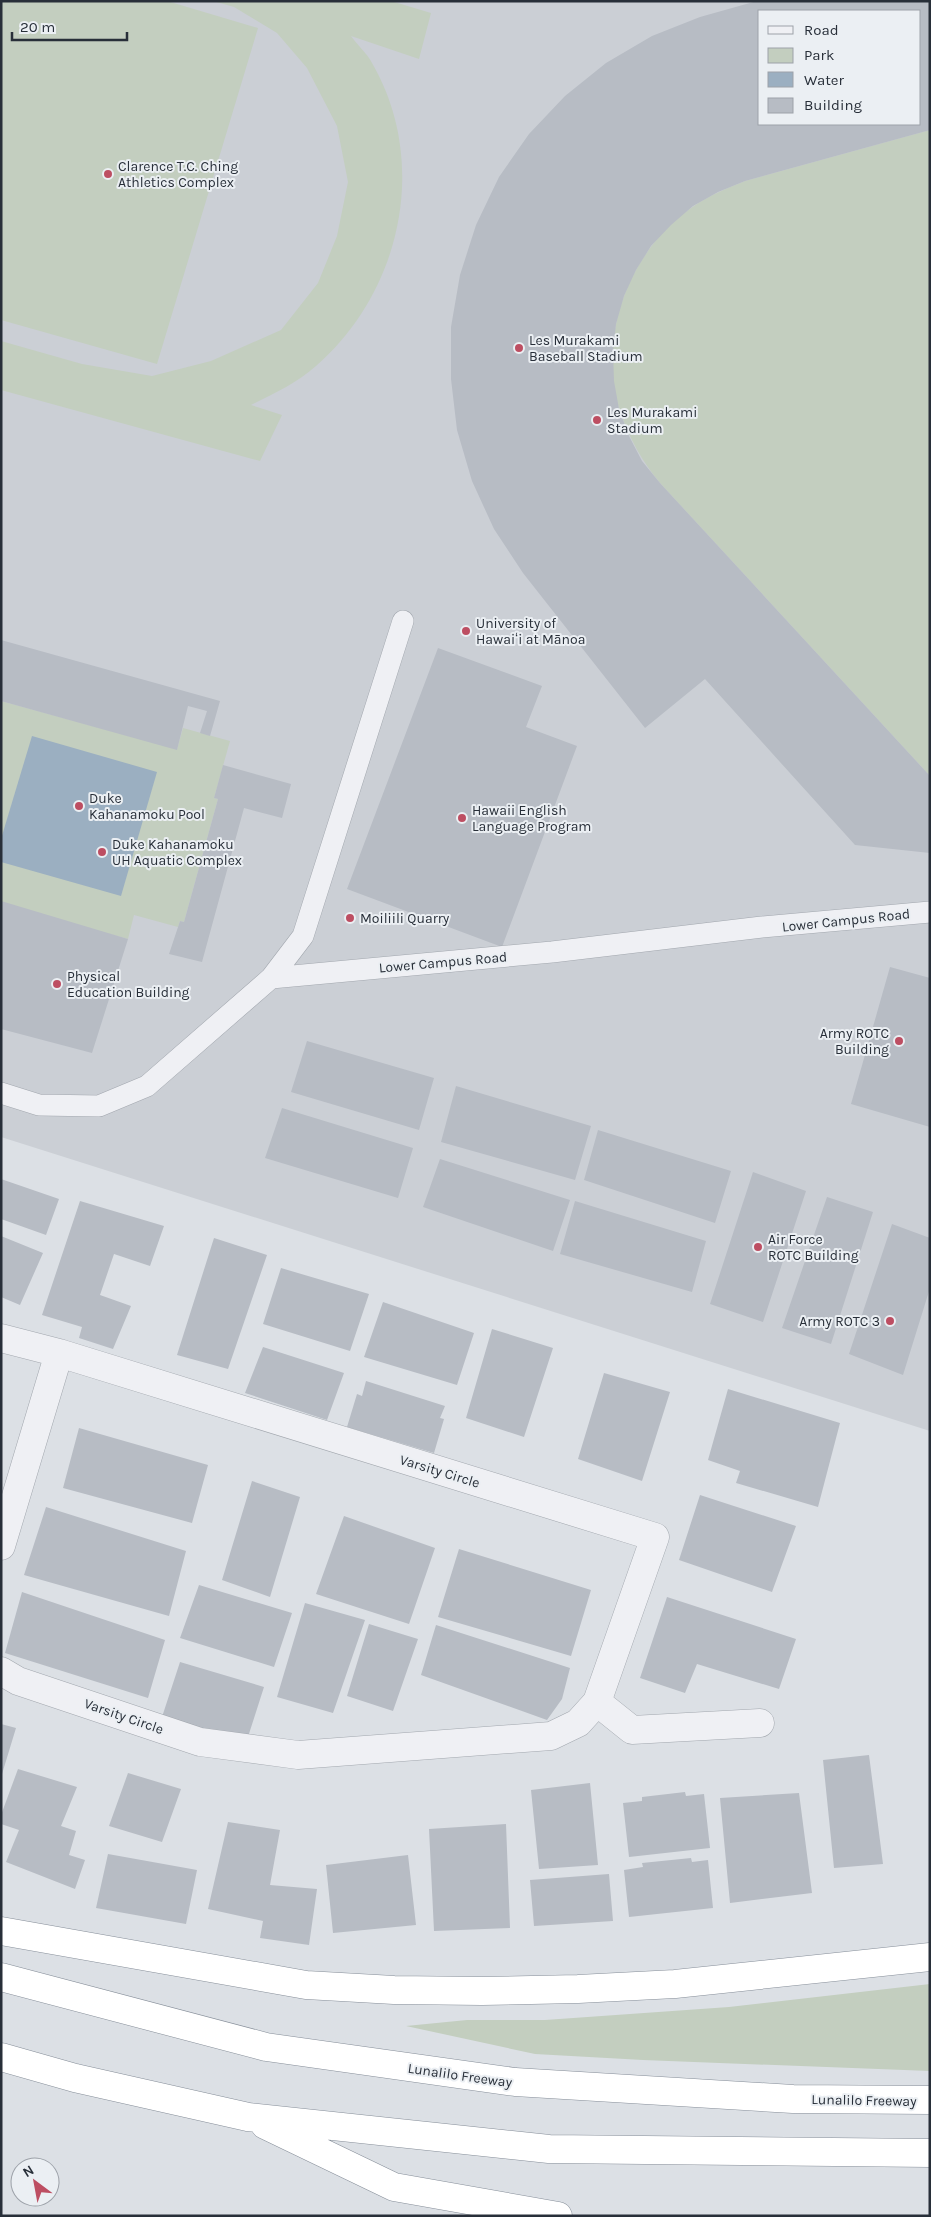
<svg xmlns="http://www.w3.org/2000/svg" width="931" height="2217" font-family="Karla,sans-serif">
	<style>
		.built { fill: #cbcfd5; fill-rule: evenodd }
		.green { fill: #c3cebf }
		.water { fill: #9bafc1 }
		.building { fill: #b7bcc4; fill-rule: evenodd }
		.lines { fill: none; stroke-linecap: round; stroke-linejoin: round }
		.lane-casing { stroke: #a2a7ae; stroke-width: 22 }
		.street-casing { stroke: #a2a7ae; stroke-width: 29 }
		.highway-casing { stroke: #868e99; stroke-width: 29 }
		.lane { stroke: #eff0f4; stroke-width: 21 }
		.street { stroke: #eff0f4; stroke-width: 28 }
		.highway { stroke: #fff; stroke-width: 28 }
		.poi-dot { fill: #bd4e62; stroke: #ebeff3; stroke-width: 2 }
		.labels { text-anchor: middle; stroke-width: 4; stroke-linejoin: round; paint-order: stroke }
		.poi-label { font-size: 14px; fill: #282f39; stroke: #ebeff3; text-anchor: start }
		.street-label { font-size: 14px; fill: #282f39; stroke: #ebeff3 }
	</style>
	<rect width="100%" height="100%" fill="#dce0e5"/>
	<!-- built -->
	<path class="built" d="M 1,1 L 930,1 L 930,1431 L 1,1137 ZM 760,11 L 920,11 L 920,124 L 760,124 Z"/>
	<!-- green -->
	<path class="green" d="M 1,1 L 167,1 L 258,28 L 157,364 L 1,320 Z
		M 213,1 L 391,1 L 431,13 L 419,59 L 351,36 C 357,45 367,53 372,63 C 430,163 401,292 316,366 C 297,383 273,394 251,405 L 282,415 L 260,461 L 1,390 L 1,341 L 82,364 L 152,376 L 211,361 L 281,330 L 318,283 L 337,236 L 348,182 L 337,126 L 307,68 L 277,33 L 234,7 Z
		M 930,130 L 930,776 L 660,483 C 642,461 629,438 620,411 C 596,337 630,248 694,206 C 710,195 728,188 745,181 Z
		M 1,701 L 177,749 L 183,728 L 230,741 L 214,798 L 218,799 L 184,922 L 180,921 L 178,927 L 134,915 L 128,939 L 1,905 Z
		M 930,1984 L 930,2071 L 643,2060 L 535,2054 L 406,2026 L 467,2020 L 545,2020 L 729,2007 Z"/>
	<!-- water -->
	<path class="water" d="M 32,736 L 157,772 L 121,896 L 1,862 L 1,839 Z"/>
	<!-- building -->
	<path class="building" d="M 757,1 L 930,1 L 930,130 L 745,181 L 718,192 L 693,206 L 671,225 L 651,246 L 636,270 L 624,296 L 616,324 L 613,352 L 614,381 L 619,409 L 629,436 L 642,461 L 660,483 L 930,776 L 930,853 L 855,845 L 705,679 L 645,728 L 523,573 L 494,529 L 472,481 L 457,430 L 451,379 L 451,327 L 460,275 L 476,225 L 499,177 L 529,134 L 565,96 L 606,63 L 652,36 L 700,17 ZM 760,11 L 920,11 L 920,124 L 760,124 Z
		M 1,640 L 220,701 L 210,736 L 200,733 L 207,711 L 188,706 L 177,750 L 1,701 Z
		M 438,648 L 542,686 L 526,727 L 577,746 L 502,947 L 347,889 Z
		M 223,765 L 291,784 L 282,818 L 244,808 L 202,962 L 169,954 L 180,921 L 184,922 L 218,799 L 214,798 Z
		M 1,901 L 128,939 L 92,1053 L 1,1029 Z
		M 890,967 L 930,978 L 930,1127 L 851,1104 Z
		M 307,1041 L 434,1078 L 419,1130 L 291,1092 Z
		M 456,1086 L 591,1126 L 575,1180 L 441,1142 Z
		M 282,1108 L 413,1148 L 398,1198 L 265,1158 Z
		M 598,1130 L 731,1171 L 715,1223 L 584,1180 Z
		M 440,1159 L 570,1200 L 553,1251 L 423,1207 Z
		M 753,1172 L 806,1191 L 763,1322 L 710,1304 Z
		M 1,1179 L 59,1199 L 46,1235 L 1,1219 Z
		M 827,1197 L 873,1212 L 831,1344 L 782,1328 Z
		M 80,1201 L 164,1226 L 150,1266 L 114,1254 L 100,1295 L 131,1306 L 113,1349 L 79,1338 L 82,1327 L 42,1315 Z
		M 575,1201 L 706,1241 L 692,1292 L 560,1254 Z
		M 892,1224 L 930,1238 L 930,1288 L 903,1375 L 849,1354 Z
		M 1,1236 L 43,1253 L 20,1305 L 1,1297 Z
		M 214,1238 L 267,1255 L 228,1369 L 177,1355 Z
		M 281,1268 L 369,1294 L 350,1351 L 263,1324 Z
		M 383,1302 L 474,1333 L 457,1385 L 364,1357 Z
		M 492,1329 L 553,1348 L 524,1437 L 466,1418 Z
		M 263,1347 L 344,1373 L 327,1420 L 245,1393 Z
		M 604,1373 L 670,1392 L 642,1481 L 578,1459 Z
		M 366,1381 L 445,1406 L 440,1418 L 444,1419 L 434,1453 L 347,1427 L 357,1394 L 362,1396 Z
		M 728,1389 L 840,1423 L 818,1507 L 736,1483 L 740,1471 L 708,1460 Z
		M 79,1428 L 208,1465 L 192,1523 L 63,1488 Z
		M 252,1481 L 300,1497 L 270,1597 L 222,1580 Z
		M 700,1495 L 796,1526 L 772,1592 L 679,1560 Z
		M 46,1507 L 186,1551 L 169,1616 L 24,1575 Z
		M 344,1516 L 435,1548 L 409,1624 L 316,1594 Z
		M 459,1549 L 591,1590 L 571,1656 L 438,1617 Z
		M 199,1585 L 292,1613 L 274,1667 L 180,1638 Z
		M 22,1592 L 165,1640 L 148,1698 L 5,1653 Z
		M 667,1597 L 796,1639 L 779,1689 L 697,1664 L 685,1693 L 640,1678 Z
		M 305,1603 L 365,1620 L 333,1713 L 277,1697 Z
		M 369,1624 L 418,1639 L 393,1711 L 347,1696 Z
		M 436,1625 L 570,1668 L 562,1699 L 547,1720 L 421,1675 Z
		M 180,1662 L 264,1687 L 247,1740 L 162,1717 Z
		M 1,1724 L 16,1728 L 2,1774 L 1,1774 Z
		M 869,1755 L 883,1864 L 834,1868 L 823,1760 Z
		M 18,1769 L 77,1787 L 61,1826 L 76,1831 L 69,1855 L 85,1860 L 75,1889 L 6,1862 L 19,1830 L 1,1824 L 1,1815 Z
		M 128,1773 L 181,1789 L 162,1842 L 109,1826 Z
		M 590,1783 L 598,1865 L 539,1869 L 531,1790 Z
		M 685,1792 L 686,1796 L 704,1794 L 710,1848 L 629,1857 L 623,1803 L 642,1801 L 642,1797 Z
		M 799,1793 L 812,1893 L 730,1903 L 720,1798 Z
		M 228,1822 L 280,1830 L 270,1885 L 317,1889 L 309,1945 L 260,1938 L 263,1921 L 208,1909 Z
		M 506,1824 L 510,1928 L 434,1931 L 429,1829 Z
		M 108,1854 L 197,1870 L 186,1924 L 96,1908 Z
		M 408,1855 L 416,1925 L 333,1933 L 326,1865 Z
		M 691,1858 L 692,1862 L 708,1860 L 713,1908 L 629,1917 L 624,1870 L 643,1867 L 642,1863 Z
		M 609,1874 L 613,1921 L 534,1926 L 530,1880 Z"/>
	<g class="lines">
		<defs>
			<path id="lane" d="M 271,978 L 303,936 L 403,621
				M 1,1093 L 39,1105 L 99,1106 L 147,1086 L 271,978 L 552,952 L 762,927 L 930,912"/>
			<path id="street" d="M 1,1338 L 59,1353 L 655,1537 L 597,1702 L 578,1723 L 551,1736 L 298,1755 L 200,1742 L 18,1681 L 1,1671
				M 1,1546 L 59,1353
				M 597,1702 L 632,1730 L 760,1723"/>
			<path id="highway" d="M 1,1931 L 306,1985 L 394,1990 L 482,1991 L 578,1989 L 675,1984 L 930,1957
				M 1,1977 L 266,2047 L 515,2082 L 793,2099 L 930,2100
				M 1,2057 L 75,2078 L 248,2117 L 549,2149 L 930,2153
				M 265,2125 L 394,2187 L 558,2216"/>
		</defs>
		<!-- lane casing -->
		<use href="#lane" class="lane-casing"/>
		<!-- street casing -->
		<use href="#street" class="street-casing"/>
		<!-- highway casing -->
		<use href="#highway" class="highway-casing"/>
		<!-- lane -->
		<use href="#lane" class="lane"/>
		<!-- street -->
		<use href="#street" class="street"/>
		<!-- highway -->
		<use href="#highway" class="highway"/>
	</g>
	<!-- markers -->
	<g class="poi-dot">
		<circle cx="108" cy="174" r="5"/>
		<circle cx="519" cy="348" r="5"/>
		<circle cx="597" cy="420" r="5"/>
		<circle cx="466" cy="631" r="5"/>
		<circle cx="79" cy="806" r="5"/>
		<circle cx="462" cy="818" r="5"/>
		<circle cx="102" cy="852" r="5"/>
		<circle cx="350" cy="918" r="5"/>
		<circle cx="57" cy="984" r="5"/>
		<circle cx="899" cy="1041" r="5"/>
		<circle cx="758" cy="1247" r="5"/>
		<circle cx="890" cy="1321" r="5"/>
	</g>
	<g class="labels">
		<!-- poi labels -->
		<g class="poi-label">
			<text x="118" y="171">Clarence T.C. Ching<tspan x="118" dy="16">Athletics Complex</tspan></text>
			<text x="529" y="345">Les Murakami<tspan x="529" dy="16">Baseball Stadium</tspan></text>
			<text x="607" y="417">Les Murakami<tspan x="607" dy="16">Stadium</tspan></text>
			<text x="476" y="628">University of<tspan x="476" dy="16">Hawaiʻi at Mānoa</tspan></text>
			<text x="89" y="803">Duke<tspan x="89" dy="16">Kahanamoku Pool</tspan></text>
			<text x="472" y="815">Hawaii English<tspan x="472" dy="16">Language Program</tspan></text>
			<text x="112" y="849">Duke Kahanamoku<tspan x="112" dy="16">UH Aquatic Complex</tspan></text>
			<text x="360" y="923">Moiliili Quarry</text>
			<text x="67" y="981">Physical<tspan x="67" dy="16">Education Building</tspan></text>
			<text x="889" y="1038" text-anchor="end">Army ROTC<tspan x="889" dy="16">Building</tspan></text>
			<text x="768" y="1244">Air Force<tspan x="768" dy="16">ROTC Building</tspan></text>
			<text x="880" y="1326" text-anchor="end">Army ROTC 3</text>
		</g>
		<!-- street labels -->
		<g class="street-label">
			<text transform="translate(846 920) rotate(-6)" y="5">Lower Campus Road</text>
			<text transform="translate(443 962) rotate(-5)" y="5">Lower Campus Road</text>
			<text transform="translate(440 1471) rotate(17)" y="5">Varsity Circle</text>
			<text transform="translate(124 1716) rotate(19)" y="5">Varsity Circle</text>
			<text transform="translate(460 2075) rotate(8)" y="5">Lunalilo Freeway</text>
			<text transform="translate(864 2100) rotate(1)" y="5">Lunalilo Freeway</text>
		</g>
	</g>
	<!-- border -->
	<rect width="931" height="2217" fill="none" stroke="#282f39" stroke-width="5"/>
	<!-- legend -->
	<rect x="758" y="10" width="162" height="115" fill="#ebeff3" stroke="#9da2a9"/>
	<rect x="768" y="26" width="25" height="8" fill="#eff0f4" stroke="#9da2a9"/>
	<text x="804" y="35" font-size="15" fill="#282f39">Road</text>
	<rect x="768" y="48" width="25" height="15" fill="#c3cebf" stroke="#9da2a9"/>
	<text x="804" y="60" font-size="15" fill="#282f39">Park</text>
	<rect x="768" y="72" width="25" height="15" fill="#9bafc1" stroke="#9da2a9"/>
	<text x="804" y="85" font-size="15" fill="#282f39">Water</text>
	<rect x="768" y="98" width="25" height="15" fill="#b7bcc4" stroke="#9da2a9"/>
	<text x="804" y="110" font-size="15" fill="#282f39">Building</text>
	<!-- north arrow -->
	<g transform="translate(35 2182) rotate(328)"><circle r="24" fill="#ebeff3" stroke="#9da2a9"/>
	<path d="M0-4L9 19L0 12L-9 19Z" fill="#bd4e62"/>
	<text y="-8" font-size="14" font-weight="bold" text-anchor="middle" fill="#282f39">N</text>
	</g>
	<!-- scale -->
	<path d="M12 32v8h115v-8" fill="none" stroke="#282f39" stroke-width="2.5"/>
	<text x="20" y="32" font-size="15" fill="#282f39" stroke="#ebeff3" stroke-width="4" paint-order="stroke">20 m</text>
</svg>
